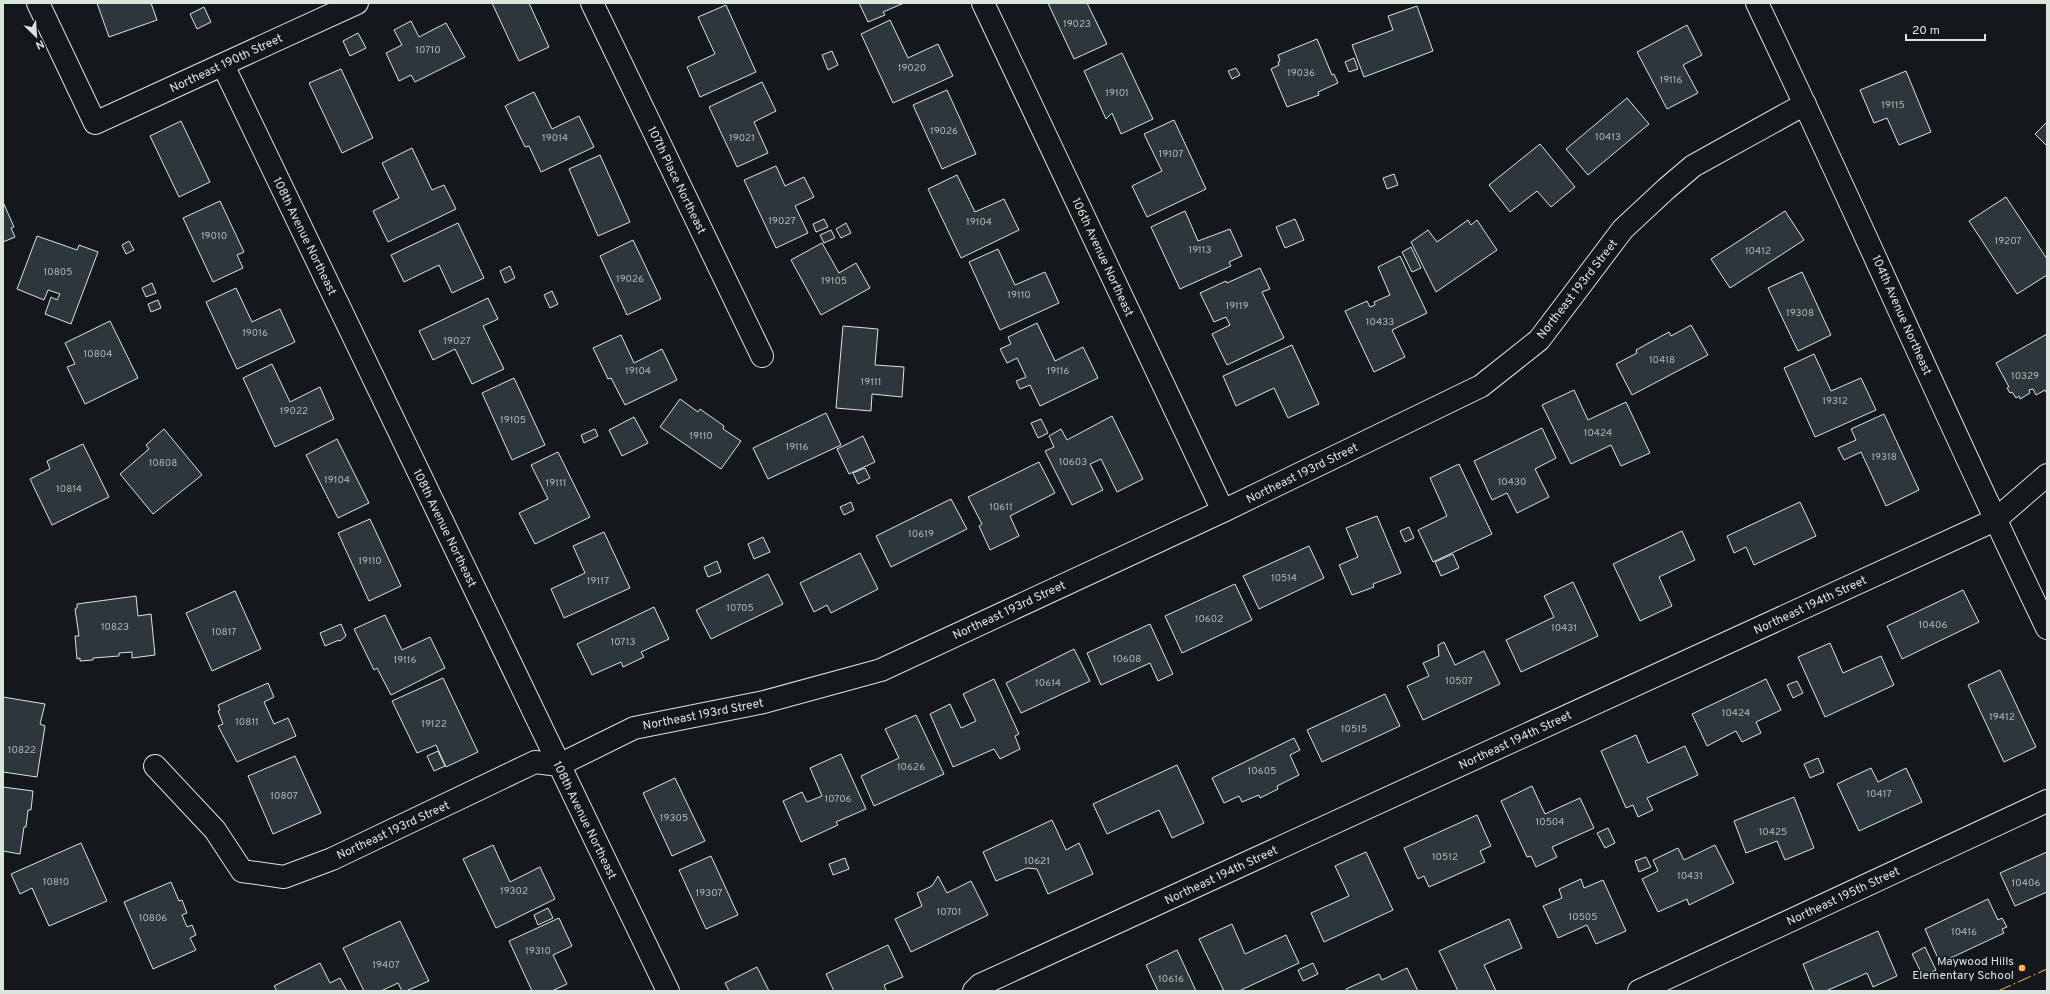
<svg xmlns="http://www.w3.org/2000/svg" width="2050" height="994" font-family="Overpass,sans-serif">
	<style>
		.building { fill: #2c363c; stroke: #d8e6dc }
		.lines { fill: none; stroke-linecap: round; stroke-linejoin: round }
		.minor-casing { stroke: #d8e6dc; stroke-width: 24 }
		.minor { stroke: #14181c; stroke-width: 22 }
		.power { stroke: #ffb74d; stroke-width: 1; stroke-dasharray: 14 3 2 3; stroke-linecap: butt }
		.poi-dot { fill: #ffb74d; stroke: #14181c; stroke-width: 1.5 }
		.labels { text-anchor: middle; stroke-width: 3; stroke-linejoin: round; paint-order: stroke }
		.number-label { font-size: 10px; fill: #adbab4 }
		.street-label { font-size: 12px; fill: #d8e6dc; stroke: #14181c }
		.poi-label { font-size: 12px; fill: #d8e6dc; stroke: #14181c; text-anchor: end }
	</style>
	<rect width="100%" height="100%" fill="#14181c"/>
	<!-- building -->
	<path class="building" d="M 97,3 L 151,3 L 157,20 L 109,37 Z
		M 492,3 L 529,3 L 549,47 L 519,61 Z
		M 859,3 L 904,3 L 883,12 L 885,15 L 868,22 Z
		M 1048,3 L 1087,3 L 1107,44 L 1074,59 Z
		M 726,5 L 756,72 L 700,97 L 687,67 L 715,54 L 698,17 Z
		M 1417,6 L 1433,51 L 1364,77 L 1352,45 L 1393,30 L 1388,16 Z
		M 204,7 L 211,22 L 197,29 L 190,14 Z
		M 890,20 L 908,58 L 938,44 L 953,76 L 893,103 L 861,34 Z
		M 411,21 L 419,37 L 446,23 L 465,57 L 415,82 L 411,75 L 399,81 L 386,53 L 402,45 L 394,30 Z
		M 1687,25 L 1702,55 L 1683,65 L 1698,93 L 1667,109 L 1637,52 Z
		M 358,33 L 366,48 L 350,56 L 343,41 Z
		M 1317,39 L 1332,75 L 1334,74 L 1338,83 L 1318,92 L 1319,95 L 1287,107 L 1271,69 L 1279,65 L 1278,62 L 1280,61 L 1278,55 Z
		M 832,51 L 838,65 L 828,70 L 822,55 Z
		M 1122,53 L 1153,119 L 1121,134 L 1112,113 L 1106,119 L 1084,71 Z
		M 1354,58 L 1358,69 L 1349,72 L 1345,62 Z
		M 1236,68 L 1240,75 L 1232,79 L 1228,71 Z
		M 341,69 L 373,138 L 342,153 L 309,83 Z
		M 1906,71 L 1931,132 L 1899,145 L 1887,118 L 1874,123 L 1860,90 Z
		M 762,82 L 776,111 L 754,122 L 768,153 L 737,167 L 709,107 Z
		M 947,90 L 976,154 L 942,169 L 913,105 Z
		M 534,92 L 552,129 L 579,116 L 594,147 L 541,172 L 529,146 L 525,147 L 505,106 Z
		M 1627,98 L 1649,124 L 1588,175 L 1566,149 Z
		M 1174,120 L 1206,189 L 1147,217 L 1132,186 L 1162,171 L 1144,134 Z
		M 181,121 L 210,182 L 179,197 L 150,136 Z
		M 2047,122 L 2047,146 L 2035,134 Z
		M 1540,144 L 1575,187 L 1551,207 L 1537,191 L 1510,212 L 1489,185 Z
		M 412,148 L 432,190 L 444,185 L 456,209 L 388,242 L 373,211 L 399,198 L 382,163 Z
		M 600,155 L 630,222 L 598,236 L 569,169 Z
		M 776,166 L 785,186 L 804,177 L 814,197 L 795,206 L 808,233 L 776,248 L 744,180 Z
		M 1394,174 L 1398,185 L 1387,189 L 1383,178 Z
		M 957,175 L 975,212 L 1004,199 L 1019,230 L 961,258 L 928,189 Z
		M 2006,197 L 2047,259 L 2047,275 L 2017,294 L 1969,221 Z
		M 220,201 L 244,252 L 237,255 L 243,268 L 213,282 L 183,218 Z
		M 3,202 L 14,227 L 11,228 L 15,237 L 3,242 Z
		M 1185,211 L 1198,241 L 1230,229 L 1242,256 L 1229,262 L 1231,266 L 1180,289 L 1151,227 Z
		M 1785,211 L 1804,240 L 1730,288 L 1711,259 Z
		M 824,219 L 828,227 L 816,232 L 813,224 Z
		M 1295,219 L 1304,240 L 1285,248 L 1276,227 Z
		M 1468,220 L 1471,225 L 1477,220 L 1497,250 L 1436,292 L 1411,242 L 1428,230 L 1437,242 Z
		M 458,223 L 484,278 L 452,293 L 439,265 L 404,282 L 391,255 Z
		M 846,223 L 851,233 L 841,238 L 836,229 Z
		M 831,230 L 835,238 L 824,243 L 820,235 Z
		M 37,236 L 77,250 L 79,245 L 98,252 L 71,324 L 45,314 L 51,297 L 57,300 L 60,294 L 48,290 L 44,300 L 17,289 Z
		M 633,240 L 661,299 L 627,315 L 600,256 Z
		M 129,241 L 134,250 L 126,254 L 122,245 Z
		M 822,243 L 839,273 L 856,263 L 870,288 L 821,315 L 791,260 Z
		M 1411,247 L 1421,268 L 1412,272 L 1402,252 Z
		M 998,249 L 1015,285 L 1045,272 L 1059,303 L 1000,330 L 969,262 Z
		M 1400,256 L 1427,313 L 1392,330 L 1405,357 L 1374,372 L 1345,311 L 1367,301 L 1370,307 L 1375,305 L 1374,302 L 1390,295 L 1378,267 Z
		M 510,266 L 515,278 L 505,283 L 500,271 Z
		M 1260,268 L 1270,289 L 1262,292 L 1284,338 L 1227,365 L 1212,334 L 1230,325 L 1226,317 L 1214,322 L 1200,293 L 1226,281 L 1227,283 Z
		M 1802,272 L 1831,335 L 1798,351 L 1768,288 Z
		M 152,283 L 156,293 L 146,297 L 142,288 Z
		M 236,288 L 252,322 L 280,309 L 295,342 L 237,369 L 206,302 Z
		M 552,291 L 558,304 L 550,308 L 544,295 Z
		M 488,298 L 498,319 L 483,326 L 504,369 L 472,384 L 455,349 L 433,360 L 419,331 Z
		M 158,300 L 161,308 L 151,312 L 148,304 Z
		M 110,321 L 138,378 L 85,404 L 67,367 L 75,364 L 65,343 Z
		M 1037,323 L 1055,361 L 1083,347 L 1098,378 L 1040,406 L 1030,385 L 1020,389 L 1016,381 L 1026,377 L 1017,358 L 1007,363 L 1000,349 L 1011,344 L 1008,337 Z
		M 1691,325 L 1708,355 L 1632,395 L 1616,364 L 1637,353 L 1636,350 L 1669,332 L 1671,336 Z
		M 843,326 L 878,329 L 875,365 L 904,367 L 902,397 L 872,394 L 871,411 L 836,408 Z
		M 2047,334 L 2047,394 L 2045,390 L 2036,395 L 2033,389 L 2029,390 L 2030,393 L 2020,399 L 2019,396 L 2016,398 L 2012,392 L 2010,393 L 2007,388 L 2009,387 L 1996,363 Z
		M 621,335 L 634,363 L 662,349 L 677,380 L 625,405 L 611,378 L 608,379 L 593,348 Z
		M 1292,345 L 1319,404 L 1288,418 L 1274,388 L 1236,406 L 1223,376 Z
		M 1814,354 L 1831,391 L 1861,378 L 1876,410 L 1815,437 L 1784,368 Z
		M 272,364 L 290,402 L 320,387 L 334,419 L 275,447 L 243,378 Z
		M 514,378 L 545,445 L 512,460 L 482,393 Z
		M 1574,390 L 1588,420 L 1626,402 L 1650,453 L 1621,466 L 1611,445 L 1571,464 L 1542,405 Z
		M 680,399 L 698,412 L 700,409 L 724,426 L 723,429 L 741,441 L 721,469 L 660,427 Z
		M 826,413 L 841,445 L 768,479 L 753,448 Z
		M 1884,414 L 1919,490 L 1886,506 L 1861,452 L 1844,460 L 1838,448 L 1856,440 L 1851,429 Z
		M 1112,416 L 1143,479 L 1117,492 L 1101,459 L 1090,464 L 1103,490 L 1072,505 L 1045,451 L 1054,447 L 1049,436 L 1061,429 L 1067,440 Z
		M 634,417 L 648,443 L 622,456 L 609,430 Z
		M 1041,419 L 1048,433 L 1038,438 L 1031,423 Z
		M 1542,428 L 1556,458 L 1535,469 L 1549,497 L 1517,513 L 1507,493 L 1492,500 L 1474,461 Z
		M 164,429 L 202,475 L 153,514 L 120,474 L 149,449 L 146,445 Z
		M 595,429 L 598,436 L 584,443 L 581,435 Z
		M 863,436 L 875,462 L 849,474 L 837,449 Z
		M 337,439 L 369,503 L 338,518 L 306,455 Z
		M 83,444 L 109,497 L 52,525 L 30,479 L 50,469 L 47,461 Z
		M 558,452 L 590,517 L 535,544 L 519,513 L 548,499 L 531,465 Z
		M 1039,462 L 1055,493 L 1010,516 L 1019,536 L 990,550 L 979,526 L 982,524 L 968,497 Z
		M 1459,464 L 1492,534 L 1433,562 L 1418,530 L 1447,516 L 1430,478 Z
		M 865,468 L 870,478 L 858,484 L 853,473 Z
		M 951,499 L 967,529 L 891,567 L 876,536 Z
		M 851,502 L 854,510 L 844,515 L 840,507 Z
		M 1800,502 L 1816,536 L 1754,565 L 1746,547 L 1734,553 L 1727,536 Z
		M 1377,516 L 1401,573 L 1373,584 L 1374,587 L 1352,595 L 1339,565 L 1358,557 L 1346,528 Z
		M 370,519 L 401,586 L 369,601 L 338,533 Z
		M 1409,527 L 1414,538 L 1405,542 L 1400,531 Z
		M 1682,531 L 1695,560 L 1659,577 L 1672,606 L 1640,621 L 1613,564 Z
		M 604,532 L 630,588 L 564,618 L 551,589 L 585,573 L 573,546 Z
		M 763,537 L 770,552 L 754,559 L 748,544 Z
		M 1309,546 L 1324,578 L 1259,609 L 1243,576 Z
		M 860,553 L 878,589 L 831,613 L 827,605 L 814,612 L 800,583 Z
		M 1453,554 L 1459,568 L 1441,576 L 1435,562 Z
		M 717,561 L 721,572 L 708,577 L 704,567 Z
		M 768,574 L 783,604 L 711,639 L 696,610 Z
		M 1573,582 L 1598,636 L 1521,672 L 1506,640 L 1554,617 L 1544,596 Z
		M 1235,584 L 1252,620 L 1182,653 L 1165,616 Z
		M 1963,590 L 1979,622 L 1902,659 L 1887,626 Z
		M 235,591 L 261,649 L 212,671 L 186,613 Z
		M 136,596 L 138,616 L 151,614 L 155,655 L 132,658 L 132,652 L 119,653 L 119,656 L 93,658 L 93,660 L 80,661 L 80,658 L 77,659 L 75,636 L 79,636 L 75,609 L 77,608 L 77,604 Z
		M 654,607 L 669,639 L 641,652 L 644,657 L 623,667 L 621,662 L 592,675 L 577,644 Z
		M 385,615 L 402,650 L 430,637 L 445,668 L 391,695 L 377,668 L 374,670 L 354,629 Z
		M 341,624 L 346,636 L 340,641 L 339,640 L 325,646 L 320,633 Z
		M 1150,624 L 1173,674 L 1158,681 L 1150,663 L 1101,685 L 1087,653 Z
		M 1444,642 L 1455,665 L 1484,651 L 1500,684 L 1423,720 L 1407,686 L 1429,676 L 1423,663 L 1439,656 L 1438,645 Z
		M 1830,643 L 1843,673 L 1881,656 L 1894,685 L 1825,717 L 1798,657 Z
		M 1074,649 L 1090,681 L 1021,713 L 1006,683 Z
		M 2000,670 L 2036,747 L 2004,762 L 1968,685 Z
		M 443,678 L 478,752 L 446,767 L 436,745 L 417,753 L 392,701 Z
		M 994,679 L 1019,734 L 1015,736 L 1020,749 L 1000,759 L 994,749 L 953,767 L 930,714 L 950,704 L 961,728 L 976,721 L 963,694 Z
		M 1766,679 L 1781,710 L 1756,722 L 1761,733 L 1742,742 L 1736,731 L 1707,746 L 1692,714 Z
		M 1797,681 L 1803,693 L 1793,698 L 1787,685 Z
		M 268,683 L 274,697 L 264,702 L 274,724 L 288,718 L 296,736 L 237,762 L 218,726 L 223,724 L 218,711 L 220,710 L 218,705 Z
		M 1385,694 L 1400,726 L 1322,762 L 1307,730 Z
		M 3,697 L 45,704 L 40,724 L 45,726 L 37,777 L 3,772 Z
		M 916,715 L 944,774 L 874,806 L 861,776 L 899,758 L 885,729 Z
		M 1636,735 L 1648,763 L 1685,746 L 1698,775 L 1647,798 L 1653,810 L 1638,817 L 1633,805 L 1626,808 L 1601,751 Z
		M 1294,738 L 1300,750 L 1290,755 L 1299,775 L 1277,786 L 1278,789 L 1260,798 L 1259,795 L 1242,802 L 1239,796 L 1224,803 L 1212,778 Z
		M 438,751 L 445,766 L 434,771 L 427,756 Z
		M 841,754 L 866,809 L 836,822 L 838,825 L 801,842 L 783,801 L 802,792 L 807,802 L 822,796 L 810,768 Z
		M 295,756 L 321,813 L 273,834 L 248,776 Z
		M 1818,758 L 1824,772 L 1810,778 L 1804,764 Z
		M 1177,765 L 1204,823 L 1172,838 L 1159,810 L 1107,834 L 1093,804 Z
		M 1871,768 L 1878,782 L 1906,768 L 1922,802 L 1859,831 L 1837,784 Z
		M 675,778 L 705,841 L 672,856 L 643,793 Z
		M 1532,786 L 1545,814 L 1580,798 L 1594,828 L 1552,847 L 1557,857 L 1536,867 L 1531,856 L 1527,857 L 1501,801 Z
		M 3,787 L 33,791 L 31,810 L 28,810 L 26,827 L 24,827 L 20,854 L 3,851 Z
		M 1794,797 L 1814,848 L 1785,860 L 1777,841 L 1746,853 L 1734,821 Z
		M 1477,815 L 1491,846 L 1480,851 L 1485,862 L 1429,887 L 1424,876 L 1418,879 L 1404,848 Z
		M 1052,820 L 1066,850 L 1079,843 L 1093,874 L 1048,894 L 1037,869 L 1027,868 L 996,881 L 983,852 Z
		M 1608,828 L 1615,843 L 1605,848 L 1597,833 Z
		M 81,843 L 107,901 L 49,926 L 32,888 L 20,894 L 11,874 Z
		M 493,845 L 510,882 L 540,867 L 555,899 L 496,928 L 463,859 Z
		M 1715,845 L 1734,883 L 1689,905 L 1687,899 L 1658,912 L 1642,879 L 1658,871 L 1653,860 L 1678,848 L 1684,860 Z
		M 1366,852 L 1393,910 L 1324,942 L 1311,913 L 1349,896 L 1335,866 Z
		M 2047,852 L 2047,892 L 2015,906 L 2000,873 Z
		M 711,856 L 738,915 L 706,929 L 679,870 Z
		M 1646,857 L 1651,867 L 1639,872 L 1635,861 Z
		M 845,858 L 849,869 L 833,875 L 829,864 Z
		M 938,876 L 947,893 L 971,881 L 988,915 L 911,952 L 895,919 L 922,906 L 917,893 L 932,886 Z
		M 1581,879 L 1584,888 L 1603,880 L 1626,931 L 1596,944 L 1587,925 L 1558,938 L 1543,906 L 1562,898 L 1559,889 Z
		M 171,882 L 179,901 L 182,900 L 187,913 L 182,915 L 187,927 L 192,925 L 196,935 L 190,938 L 196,950 L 153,969 L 124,902 Z
		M 1988,899 L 1998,920 L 2002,918 L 2007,927 L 2002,929 L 2004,933 L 1940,963 L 1925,929 Z
		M 548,908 L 553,918 L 538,925 L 534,915 Z
		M 559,918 L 572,946 L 553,955 L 567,984 L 552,991 L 532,991 L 509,941 Z
		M 1509,919 L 1522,948 L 1484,965 L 1496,991 L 1458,991 L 1439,951 Z
		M 400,921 L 429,981 L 406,991 L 402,991 L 398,983 L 381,991 L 364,991 L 343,948 Z
		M 1232,924 L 1245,954 L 1286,935 L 1299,963 L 1239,991 L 1224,991 L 1199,939 Z
		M 1878,931 L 1897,976 L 1873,987 L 1867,973 L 1826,991 L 1814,991 L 1803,964 Z
		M 888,945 L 903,977 L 884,985 L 886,990 L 884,991 L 834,991 L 826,974 Z
		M 1925,947 L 1936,970 L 1923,976 L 1912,954 Z
		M 1177,950 L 1196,991 L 1158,991 L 1146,965 Z
		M 320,963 L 330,983 L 340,978 L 347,991 L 277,991 L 274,986 Z
		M 1313,963 L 1318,974 L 1303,981 L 1298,970 Z
		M 757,967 L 769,991 L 729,991 L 725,983 Z
		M 1407,968 L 1418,991 L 1347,991 L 1346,989 L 1379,974 L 1382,980 Z"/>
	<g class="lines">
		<defs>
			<path id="minor" d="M 38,3 L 95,123 L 357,3
				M 592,3 L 762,356
				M 983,3 L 1223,511
				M 1757,3 C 1856,210 1947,421 2047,628
				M 223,65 L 668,991
				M 155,766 L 215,830 L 242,871 L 284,877 L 332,859 L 535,762 L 559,765 L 634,728 L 764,702 L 881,670 L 1223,511 L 1481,386 L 1539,340 L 1623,229 L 1666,189 L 1693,166 L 1805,104
				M 974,991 L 980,985 L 1995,520 L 2047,475
				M 1639,991 L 2047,801"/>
		</defs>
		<!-- minor casing -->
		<use href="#minor" class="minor-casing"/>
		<!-- minor -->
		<use href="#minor" class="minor"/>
		<!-- power -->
		<path class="power" d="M 1998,991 L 2047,969"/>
	</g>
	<!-- markers -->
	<circle class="poi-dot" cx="2022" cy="968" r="4"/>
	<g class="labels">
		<!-- number labels -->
		<g class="number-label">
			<text x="1077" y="27">19023</text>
			<text x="428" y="53">10710</text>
			<text x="912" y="71">19020</text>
			<text x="1301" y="76">19036</text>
			<text x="1671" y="83">19116</text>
			<text x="1117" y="96">19101</text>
			<text x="1893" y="108">19115</text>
			<text x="944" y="134">19026</text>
			<text x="1608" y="140">10413</text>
			<text x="555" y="141">19014</text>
			<text x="742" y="141">19021</text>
			<text x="1171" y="157">19107</text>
			<text x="782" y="224">19027</text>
			<text x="979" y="225">19104</text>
			<text x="214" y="239">19010</text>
			<text x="2008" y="244">19207</text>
			<text x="1200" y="253">19113</text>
			<text x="1758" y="254">10412</text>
			<text x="58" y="275">10805</text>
			<text x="630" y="282">19026</text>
			<text x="834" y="284">19105</text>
			<text x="1019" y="298">19110</text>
			<text x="1237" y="309">19119</text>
			<text x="1800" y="316">19308</text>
			<text x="1380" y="325">10433</text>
			<text x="255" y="336">19016</text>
			<text x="457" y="344">19027</text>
			<text x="98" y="357">10804</text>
			<text x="1662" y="363">10418</text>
			<text x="638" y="374">19104</text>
			<text x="1058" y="374">19116</text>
			<text x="2025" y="379">10329</text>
			<text x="871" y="385">19111</text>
			<text x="1835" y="404">19312</text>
			<text x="294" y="414">19022</text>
			<text x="513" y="423">19105</text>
			<text x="1598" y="436">10424</text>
			<text x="701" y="439">19110</text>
			<text x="797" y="450">19116</text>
			<text x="1884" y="460">19318</text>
			<text x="1073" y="465">10603</text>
			<text x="163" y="466">10808</text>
			<text x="337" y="483">19104</text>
			<text x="1512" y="485">10430</text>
			<text x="556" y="486">19111</text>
			<text x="69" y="492">10814</text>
			<text x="1001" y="510">10611</text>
			<text x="921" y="537">10619</text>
			<text x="370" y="564">19110</text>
			<text x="1284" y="581">10514</text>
			<text x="598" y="584">19117</text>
			<text x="740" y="611">10705</text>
			<text x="1209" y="622">10602</text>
			<text x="1933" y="628">10406</text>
			<text x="115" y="630">10823</text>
			<text x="1564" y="631">10431</text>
			<text x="224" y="635">10817</text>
			<text x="623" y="645">10713</text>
			<text x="1127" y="662">10608</text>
			<text x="405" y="663">19116</text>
			<text x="1459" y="684">10507</text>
			<text x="1048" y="686">10614</text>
			<text x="1736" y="716">10424</text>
			<text x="2002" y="720">19412</text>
			<text x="247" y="725">10811</text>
			<text x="434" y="727">19122</text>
			<text x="1354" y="732">10515</text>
			<text x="22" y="753">10822</text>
			<text x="911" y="770">10626</text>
			<text x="1262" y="774">10605</text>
			<text x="1879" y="797">10417</text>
			<text x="284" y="799">10807</text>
			<text x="838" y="802">10706</text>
			<text x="674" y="821">19305</text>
			<text x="1550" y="825">10504</text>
			<text x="1773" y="835">10425</text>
			<text x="1445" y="860">10512</text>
			<text x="1037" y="864">10621</text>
			<text x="1690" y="879">10431</text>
			<text x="56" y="885">10810</text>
			<text x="2026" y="886">10406</text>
			<text x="514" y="894">19302</text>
			<text x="709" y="896">19307</text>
			<text x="949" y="915">10701</text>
			<text x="1583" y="920">10505</text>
			<text x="153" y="921">10806</text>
			<text x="1964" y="935">10416</text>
			<text x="538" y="954">19310</text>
			<text x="386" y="968">19407</text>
			<text x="1171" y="982">10616</text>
		</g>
		<!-- street labels -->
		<g class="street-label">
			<text transform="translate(226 63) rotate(-25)" y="4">Northeast 190th Street</text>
			<text transform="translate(677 180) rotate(64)" y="4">107th Place Northeast</text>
			<text transform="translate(305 236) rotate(64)" y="4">108th Avenue Northeast</text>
			<text transform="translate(1103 257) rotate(65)" y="4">106th Avenue Northeast</text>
			<text transform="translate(1577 289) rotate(-52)" y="4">Northeast 193rd Street</text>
			<text transform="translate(1902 315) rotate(66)" y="4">104th Avenue Northeast</text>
			<text transform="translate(1302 473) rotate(-26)" y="4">Northeast 193rd Street</text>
			<text transform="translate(445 528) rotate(64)" y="4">108th Avenue Northeast</text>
			<text transform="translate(1810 605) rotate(-25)" y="4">Northeast 194th Street</text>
			<text transform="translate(1009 610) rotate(-25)" y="4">Northeast 193rd Street</text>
			<text transform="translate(703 714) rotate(-11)" y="4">Northeast 193rd Street</text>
			<text transform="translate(1515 740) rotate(-25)" y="4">Northeast 194th Street</text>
			<text transform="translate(585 820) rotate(64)" y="4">108th Avenue Northeast</text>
			<text transform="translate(393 830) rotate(-25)" y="4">Northeast 193rd Street</text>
			<text transform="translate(1221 875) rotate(-25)" y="4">Northeast 194th Street</text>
			<text transform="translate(1843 896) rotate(-25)" y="4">Northeast 195th Street</text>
		</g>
		<!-- poi labels -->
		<g class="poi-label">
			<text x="2014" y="965">Maywood Hills<tspan x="2014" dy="14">Elementary School</tspan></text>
		</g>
	</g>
	<!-- border -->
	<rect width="2050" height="994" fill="none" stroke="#d8e6dc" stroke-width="8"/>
	<!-- north arrow -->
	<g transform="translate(36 36) rotate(155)" stroke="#14181c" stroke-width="3" paint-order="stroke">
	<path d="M0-3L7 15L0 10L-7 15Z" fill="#d8e6dc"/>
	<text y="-6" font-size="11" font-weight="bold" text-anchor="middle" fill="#d8e6dc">N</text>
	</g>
	<!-- scale -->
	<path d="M1906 34v6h79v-6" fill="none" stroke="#d8e6dc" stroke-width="2"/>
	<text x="1912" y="34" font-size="12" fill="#d8e6dc" stroke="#14181c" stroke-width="3" paint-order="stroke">20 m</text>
</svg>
